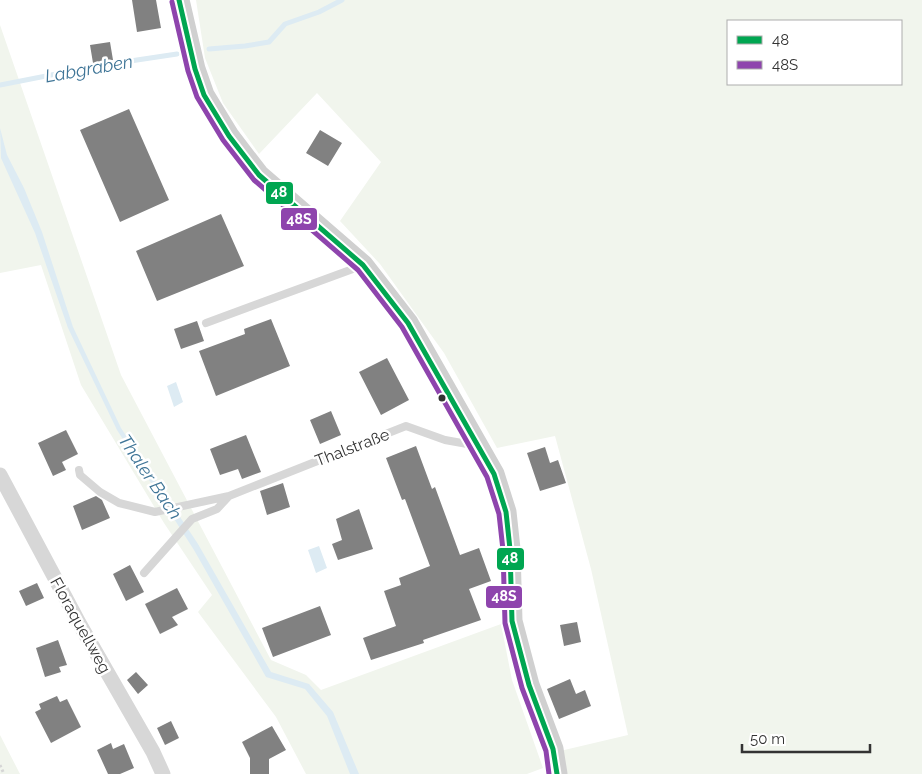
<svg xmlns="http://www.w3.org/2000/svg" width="922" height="774" font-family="Raleway,sans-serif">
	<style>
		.green { fill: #f1f5ed; fill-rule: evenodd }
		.water { fill: #ddebf3 }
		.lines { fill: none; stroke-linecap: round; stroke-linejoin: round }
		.stream { stroke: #ddebf3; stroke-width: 5 }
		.building { fill: #818181 }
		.path { stroke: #d6d6d6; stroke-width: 3; stroke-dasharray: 2.5 2.5; stroke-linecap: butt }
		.service { stroke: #d7d7d7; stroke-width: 8 }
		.minor { stroke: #d7d7d7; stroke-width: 15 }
		.secondary { stroke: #d0d0d0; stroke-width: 21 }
		.bus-1-casing { stroke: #fff; stroke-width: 9 }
		.bus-2-casing { stroke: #fff; stroke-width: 9 }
		.bus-1 { stroke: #00a651; stroke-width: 5 }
		.bus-2 { stroke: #8e44ad; stroke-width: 5 }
		.bus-dot { fill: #333; stroke: #fff; stroke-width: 2 }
		.labels { text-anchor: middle; stroke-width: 5; stroke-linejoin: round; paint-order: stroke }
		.street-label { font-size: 16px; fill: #333; stroke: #fff }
		.water-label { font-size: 18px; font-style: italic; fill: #3f7597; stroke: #fff }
		.line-badge { stroke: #fff; stroke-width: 2 }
		.badge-label { font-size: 14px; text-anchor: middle; font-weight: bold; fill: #fff }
	</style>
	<rect width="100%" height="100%" fill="#fff"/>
	<!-- green -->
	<path class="green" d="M 196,0 L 922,0 L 922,774 L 567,774 L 560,751 L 628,735 L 591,569 L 555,436 L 497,448 L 444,353 L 380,264 L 340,221 L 381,162 L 317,93 L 259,154 L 223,103 L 205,58 ZM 728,21 L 901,21 L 901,84 L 728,84 Z
		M 0,25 L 121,375 L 271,660 L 306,675 L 321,690 L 501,624 L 512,680 L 543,768 L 527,774 L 306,774 L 276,717 L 198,612 L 212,595 L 164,523 L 81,385 L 41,265 L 0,273 Z
		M 0,735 L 20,774 L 0,774 Z"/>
	<!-- water -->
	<path class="water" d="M 0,128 L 7,155 L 24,188 L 42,232 L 73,327 L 121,428 L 198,544 L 271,672 L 309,684 L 333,712 L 359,774 L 350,774 L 327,716 L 305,689 L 266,677 L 194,550 L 117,430 L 68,328 L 35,233 L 1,158 Z
		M 176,382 L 183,402 L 174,407 L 167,386 Z
		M 319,546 L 327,568 L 316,573 L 308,550 Z"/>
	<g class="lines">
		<!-- stream -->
		<path class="stream" d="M 209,49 L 245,46 L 269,42 L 285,24 L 319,12 L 342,0
			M 0,85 L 97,66 L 177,54"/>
	</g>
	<!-- building -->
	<path class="building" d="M 132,0 L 156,0 L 161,28 L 137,32 Z
		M 110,42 L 113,60 L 93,63 L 90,45 Z
		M 129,109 L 169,200 L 120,222 L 80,130 Z
		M 320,130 L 342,143 L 328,166 L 306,153 Z
		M 221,214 L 244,266 L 157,301 L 136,251 Z
		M 271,319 L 290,366 L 216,396 L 199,351 L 245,334 L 244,329 Z
		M 197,321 L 204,341 L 181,349 L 174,329 Z
		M 387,358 L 409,400 L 381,415 L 359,372 Z
		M 331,411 L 341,435 L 320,444 L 310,420 Z
		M 66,430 L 78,454 L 62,462 L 66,470 L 53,476 L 38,443 Z
		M 246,435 L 261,472 L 242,479 L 238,469 L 220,475 L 210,449 Z
		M 416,446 L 432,489 L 435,487 L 460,555 L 479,548 L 491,581 L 469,589 L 481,620 L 423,640 L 424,643 L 371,660 L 363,638 L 396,626 L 384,591 L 401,585 L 399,578 L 430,566 L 405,499 L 402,500 L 386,458 Z
		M 545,447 L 550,463 L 558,460 L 566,483 L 540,491 L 527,453 Z
		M 283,483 L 290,507 L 267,515 L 260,491 Z
		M 96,496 L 102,500 L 110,518 L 82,530 L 73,506 Z
		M 359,509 L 373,549 L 338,560 L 332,544 L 342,540 L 336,519 Z
		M 130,565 L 144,592 L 126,601 L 113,574 Z
		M 37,583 L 44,598 L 26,606 L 19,591 Z
		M 177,588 L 188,609 L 172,617 L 178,625 L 160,634 L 145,604 Z
		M 320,606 L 331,635 L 273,657 L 262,628 Z
		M 577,622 L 581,642 L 564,646 L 560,625 Z
		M 58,640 L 67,665 L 59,667 L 61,672 L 45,677 L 36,648 Z
		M 136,672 L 148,685 L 138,694 L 127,680 Z
		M 570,679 L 576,694 L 585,690 L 591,706 L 559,719 L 547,689 Z
		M 57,696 L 60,702 L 67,699 L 81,727 L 51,743 L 35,712 L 41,709 L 39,704 Z
		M 171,721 L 179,738 L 165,745 L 157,728 Z
		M 272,726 L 286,750 L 269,759 L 269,774 L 250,774 L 250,758 L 242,742 Z
		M 111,743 L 113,749 L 124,744 L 134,768 L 120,774 L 108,774 L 97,750 Z"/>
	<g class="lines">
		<!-- path -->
		<path class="path" d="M 0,765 L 4,774"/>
		<!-- service -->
		<path class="service" d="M 206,323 L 361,266
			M 79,470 L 80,475 L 100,492 L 119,503 L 155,512 L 229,496
			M 144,573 L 192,519 L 217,509 L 229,496 L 406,426 L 445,440 L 473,445"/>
		<!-- minor -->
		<path class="minor" d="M 0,475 L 79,623 L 153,752 L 163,774"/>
		<!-- secondary -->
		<path class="secondary" d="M 179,0 L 195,69 L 204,95 L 229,136 L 259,175 L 363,265 L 408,323 L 494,474 L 506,512 L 510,549 L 512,621 L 529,685 L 553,749 L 557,774"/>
		<defs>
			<path id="bus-1" d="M 179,0 L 195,69 L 204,95 L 229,136 L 259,175 L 363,265 L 408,323 L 494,474 L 506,512 L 510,549 L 512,621 L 529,685 L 553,749 L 557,774"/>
			<path id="bus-2" d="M 172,2 L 188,71 L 197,97 L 223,140 L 254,180 L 358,270 L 402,327 L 487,477 L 499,514 L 503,550 L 505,623 L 522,688 L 546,751 L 549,774"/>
		</defs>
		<!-- bus-1 casing -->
		<use href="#bus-1" class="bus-1-casing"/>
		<!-- bus-2 casing -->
		<use href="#bus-2" class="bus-2-casing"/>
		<!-- bus-1 -->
		<use href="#bus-1" class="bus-1"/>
		<!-- bus-2 -->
		<use href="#bus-2" class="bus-2"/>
	</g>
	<!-- markers -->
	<circle class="bus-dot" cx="442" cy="398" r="4.5"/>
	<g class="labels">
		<!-- street labels -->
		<g class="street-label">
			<text transform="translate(352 447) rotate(-21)" y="6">Thalstraße</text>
			<text transform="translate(81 625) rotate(61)" y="6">Floraquellweg</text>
		</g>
		<!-- water labels -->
		<g class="water-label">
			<text transform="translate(89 69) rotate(-10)" y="6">Labgraben</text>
			<text transform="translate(150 477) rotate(56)" y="6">Thaler Bach</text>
		</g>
	</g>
	<g class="line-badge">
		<rect x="265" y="181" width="29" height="24" rx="5" fill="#00a651"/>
		<rect x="280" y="207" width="38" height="24" rx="5" fill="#8e44ad"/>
		<rect x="496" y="547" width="29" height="24" rx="5" fill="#00a651"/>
		<rect x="485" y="585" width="38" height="24" rx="5" fill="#8e44ad"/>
	</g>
	<g class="badge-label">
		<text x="279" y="197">48</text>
		<text x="299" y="224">48S</text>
		<text x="510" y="563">48</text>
		<text x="504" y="601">48S</text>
	</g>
	<!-- legend -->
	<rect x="727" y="20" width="175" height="65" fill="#ffffff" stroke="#adadad"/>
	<rect x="737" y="36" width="25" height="8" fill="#00a651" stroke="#adadad"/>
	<text x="772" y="45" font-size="15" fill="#333333">48</text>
	<rect x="737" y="61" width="25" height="8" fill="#8e44ad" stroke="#adadad"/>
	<text x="772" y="70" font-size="15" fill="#333333">48S</text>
	<!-- scale -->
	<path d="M742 744v8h128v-8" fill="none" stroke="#333333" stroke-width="2.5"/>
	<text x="750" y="744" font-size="15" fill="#333333" stroke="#ffffff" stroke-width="4" paint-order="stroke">50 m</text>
</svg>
